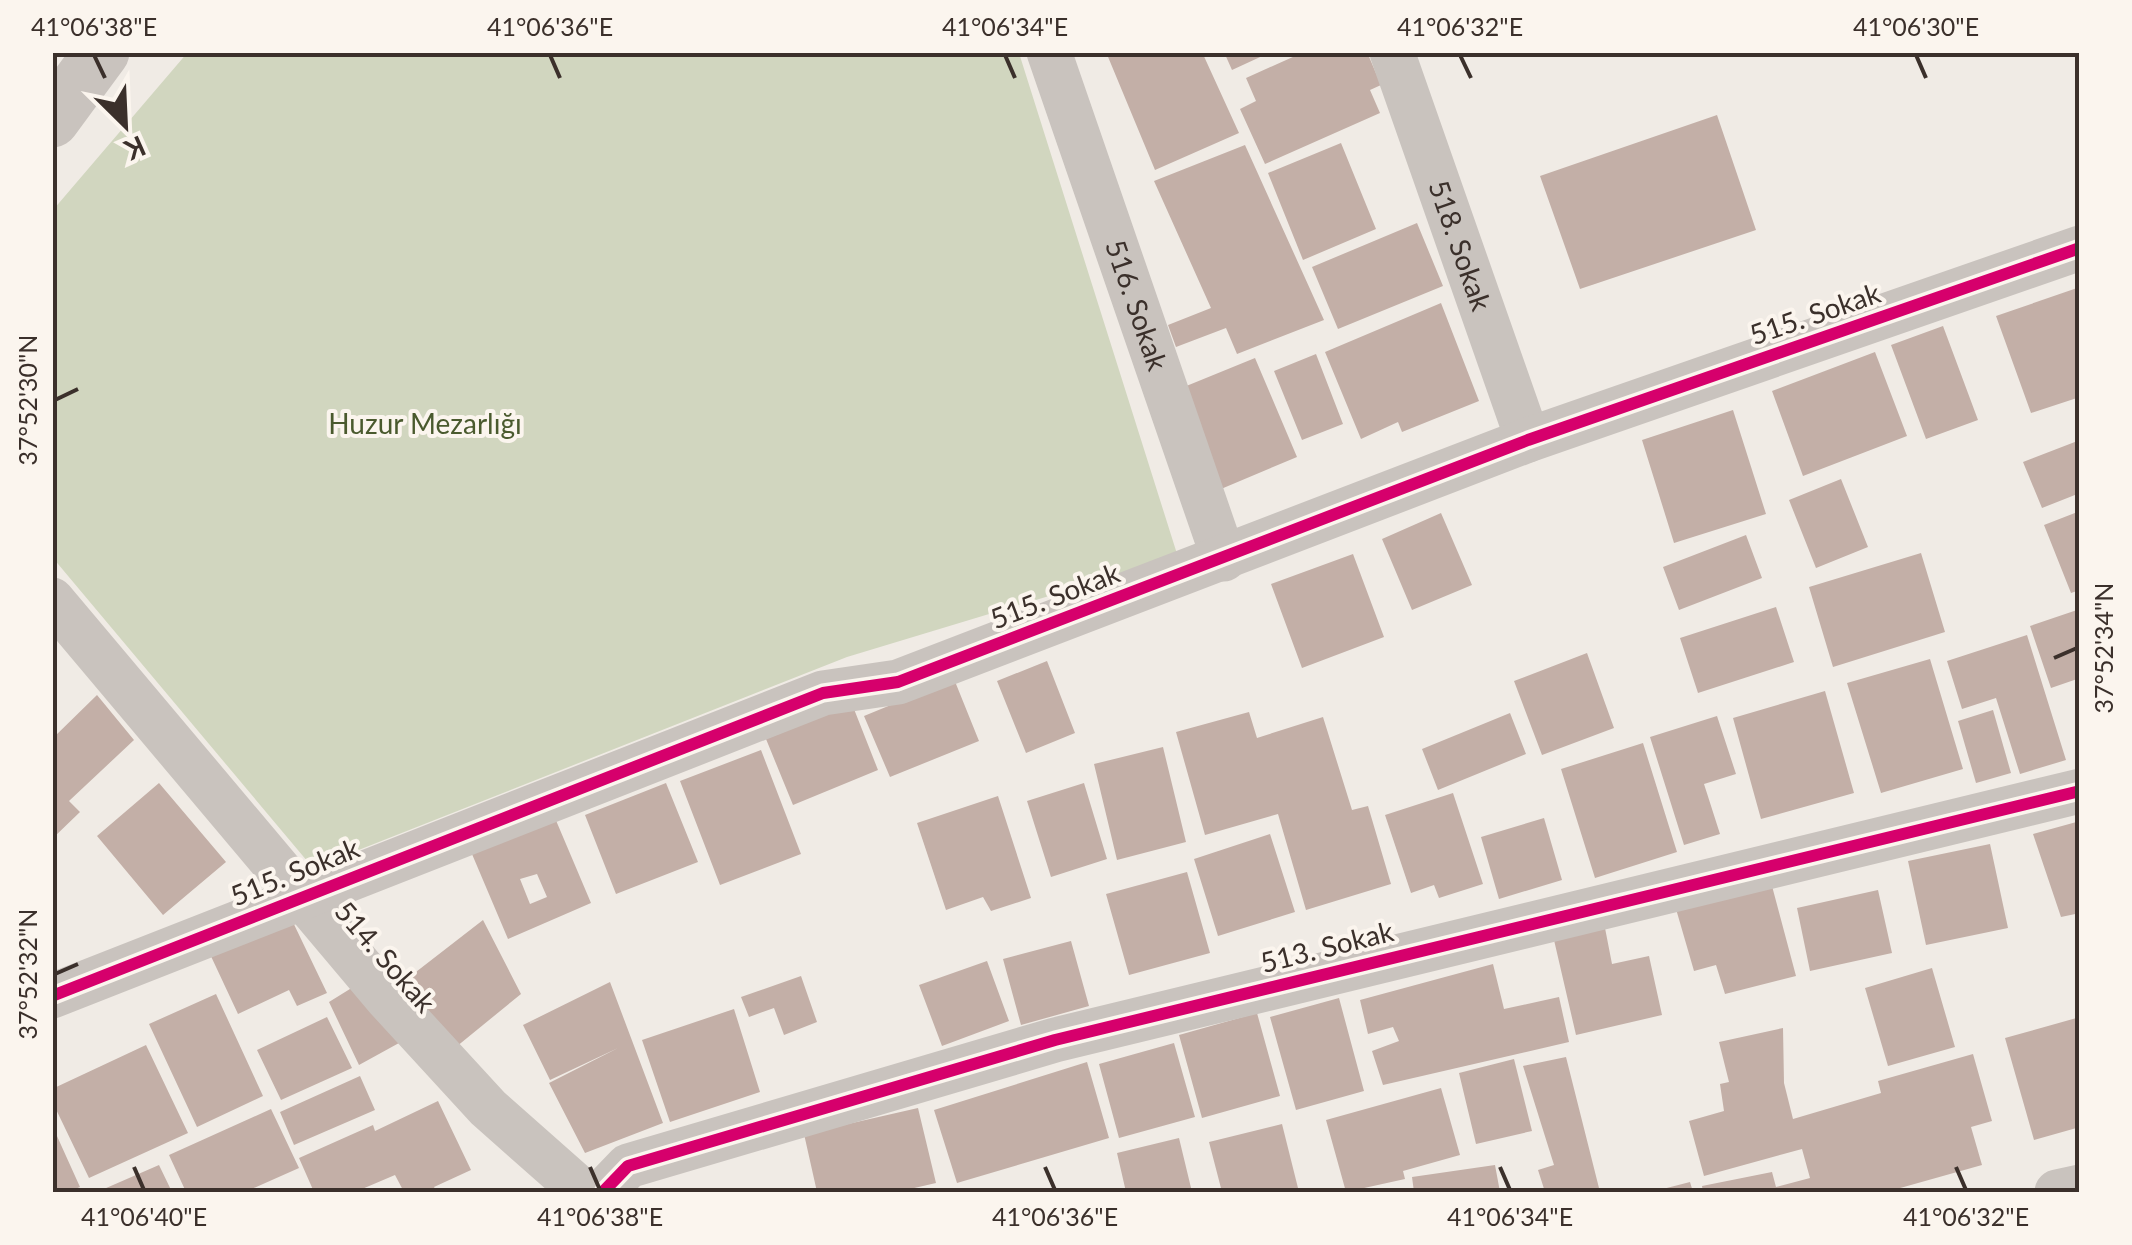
<svg xmlns="http://www.w3.org/2000/svg" width="2132" height="1245" font-family="Lato,sans-serif">
	<style>
		.green { fill: #d1d6bf }
		.building { fill: #c3afa7; fill-rule: evenodd }
		.lines { fill: none; stroke-linecap: round; stroke-linejoin: round }
		.minor { stroke: #c9c3be; stroke-width: 45 }
		.tertiary { stroke: #c9c3be; stroke-width: 55 }
		.cycleway-casing { stroke: #fbf5ee; stroke-width: 19 }
		.cycleway { stroke: #d6006c; stroke-width: 12 }
		.ticks { fill: none; stroke: #3b302b; stroke-width: 4 }
		.labels { text-anchor: middle; stroke-width: 8; stroke-linejoin: round; paint-order: stroke }
		.street-label { font-size: 28px; fill: #3b302b; stroke: #fbf5ee }
		.park-label { font-size: 28px; fill: #4a5a2e; stroke: #fbf5ee }
		.neatline { fill: none; stroke: #3b302b; stroke-width: 4 }
		.ticks-label { font-size: 25px; text-anchor: middle; fill: #3b302b }
	</style>
	<rect width="100%" height="100%" fill="#f0ebe5"/>
	<!-- green -->
	<path class="green" d="M 188,52 L 1019,53 L 1178,557 L 847,657 L 313,868 L 53,558 L 53,210 Z"/>
	<!-- building -->
	<path class="building" d="M 1106,52 L 1202,52 L 1239,133 L 1155,170 Z
		M 1224,52 L 1271,52 L 1232,70 Z
		M 1304,52 L 1367,52 L 1381,85 L 1370,90 L 1380,113 L 1265,164 L 1240,109 L 1256,101 L 1246,78 Z
		M 1717,115 L 1756,230 L 1580,289 L 1540,176 Z
		M 1341,143 L 1376,229 L 1303,260 L 1268,173 Z
		M 1245,145 L 1324,320 L 1237,354 L 1226,328 L 1176,347 L 1168,325 L 1211,308 L 1154,181 Z
		M 1417,223 L 1443,286 L 1338,329 L 1312,267 Z
		M 2080,287 L 2080,397 L 2031,413 L 1996,316 Z
		M 1441,303 L 1479,401 L 1402,432 L 1398,422 L 1361,439 L 1325,352 Z
		M 1943,326 L 1978,420 L 1926,439 L 1891,345 Z
		M 1875,352 L 1907,436 L 1803,476 L 1772,391 Z
		M 1316,354 L 1343,424 L 1302,440 L 1274,371 Z
		M 1255,358 L 1297,457 L 1221,489 L 1179,389 Z
		M 1733,410 L 1766,514 L 1674,543 L 1642,440 Z
		M 2080,440 L 2080,493 L 2042,508 L 2023,462 Z
		M 1841,479 L 1868,547 L 1816,568 L 1789,500 Z
		M 2080,511 L 2080,590 L 2071,593 L 2044,525 Z
		M 1441,513 L 1472,585 L 1412,610 L 1382,539 Z
		M 1746,535 L 1762,578 L 1679,610 L 1663,567 Z
		M 1921,553 L 1945,632 L 1833,667 L 1809,587 Z
		M 1353,554 L 1384,637 L 1302,668 L 1271,584 Z
		M 1776,607 L 1794,662 L 1698,693 L 1680,638 Z
		M 2080,609 L 2080,678 L 2051,688 L 2030,626 Z
		M 2027,635 L 2066,760 L 2020,774 L 1996,698 L 1962,709 L 1947,661 Z
		M 1587,653 L 1614,728 L 1542,755 L 1514,681 Z
		M 1930,659 L 1963,769 L 1881,793 L 1847,683 Z
		M 1047,661 L 1075,733 L 1026,753 L 997,681 Z
		M 954,679 L 979,741 L 890,777 L 864,716 Z
		M 1825,691 L 1854,793 L 1761,819 L 1733,718 Z
		M 97,695 L 134,740 L 69,801 L 80,812 L 52,839 L 52,739 Z
		M 852,704 L 878,770 L 793,805 L 766,739 Z
		M 1993,710 L 2011,773 L 1976,783 L 1958,721 Z
		M 1249,712 L 1257,738 L 1323,717 L 1352,810 L 1368,806 L 1391,884 L 1306,910 L 1278,814 L 1205,835 L 1176,732 Z
		M 1510,713 L 1526,754 L 1438,790 L 1422,749 Z
		M 1717,716 L 1736,774 L 1704,784 L 1720,834 L 1684,845 L 1650,737 Z
		M 1643,743 L 1677,852 L 1595,878 L 1561,769 Z
		M 1163,747 L 1186,842 L 1117,860 L 1094,764 Z
		M 761,750 L 801,854 L 720,885 L 680,781 Z
		M 159,783 L 226,862 L 163,915 L 97,836 Z
		M 666,783 L 698,862 L 616,894 L 585,815 Z
		M 1084,783 L 1107,859 L 1051,877 L 1027,801 Z
		M 1453,793 L 1483,884 L 1439,898 L 1434,885 L 1411,893 L 1385,815 Z
		M 998,796 L 1031,898 L 991,911 L 983,897 L 946,910 L 917,823 Z
		M 552,811 L 591,903 L 508,939 L 469,847 ZM 537,874 L 547,897 L 530,904 L 520,879 Z
		M 1544,818 L 1562,880 L 1499,899 L 1481,837 Z
		M 2080,821 L 2080,913 L 2061,917 L 2033,834 Z
		M 1270,834 L 1295,912 L 1218,936 L 1194,859 Z
		M 1990,844 L 2008,928 L 1926,945 L 1908,861 Z
		M 1187,872 L 1210,953 L 1129,975 L 1106,894 Z
		M 1772,886 L 1796,976 L 1725,994 L 1716,965 L 1694,971 L 1676,909 Z
		M 1878,890 L 1892,953 L 1810,971 L 1797,908 Z
		M 289,914 L 327,993 L 297,1006 L 289,990 L 238,1014 L 209,952 Z
		M 483,920 L 521,994 L 456,1047 L 403,982 Z
		M 1605,928 L 1612,964 L 1649,956 L 1662,1015 L 1576,1035 L 1554,940 Z
		M 1071,941 L 1089,1006 L 1021,1025 L 1003,959 Z
		M 987,961 L 1009,1021 L 942,1046 L 919,985 Z
		M 1493,964 L 1504,1009 L 1559,997 L 1569,1042 L 1383,1085 L 1372,1051 L 1399,1041 L 1393,1027 L 1368,1034 L 1360,1000 Z
		M 1932,968 L 1955,1047 L 1888,1066 L 1865,988 Z
		M 801,976 L 817,1022 L 784,1035 L 774,1008 L 749,1017 L 741,997 Z
		M 610,982 L 663,1123 L 585,1153 L 549,1083 L 618,1048 L 550,1080 L 523,1025 Z
		M 358,984 L 399,1043 L 359,1065 L 329,1002 Z
		M 216,994 L 263,1096 L 197,1127 L 149,1024 Z
		M 1339,998 L 1364,1091 L 1296,1110 L 1270,1017 Z
		M 734,1009 L 760,1092 L 670,1122 L 642,1040 Z
		M 1257,1013 L 1280,1096 L 1202,1118 L 1179,1035 Z
		M 327,1017 L 352,1068 L 281,1100 L 257,1050 Z
		M 2080,1017 L 2080,1127 L 2034,1140 L 2005,1038 Z
		M 1783,1028 L 1784,1083 L 1793,1119 L 1881,1093 L 1878,1081 L 1973,1054 L 1992,1121 L 1971,1127 L 1982,1165 L 1886,1192 L 1703,1192 L 1702,1186 L 1772,1172 L 1776,1187 L 1810,1178 L 1802,1149 L 1704,1176 L 1689,1121 L 1724,1111 L 1720,1084 L 1729,1082 L 1719,1042 Z
		M 1174,1043 L 1195,1117 L 1119,1138 L 1099,1064 Z
		M 146,1045 L 188,1133 L 89,1178 L 52,1101 L 52,1089 Z
		M 1566,1057 L 1600,1192 L 1545,1192 L 1538,1170 L 1554,1165 L 1523,1066 Z
		M 1514,1059 L 1532,1131 L 1476,1144 L 1459,1073 Z
		M 1087,1062 L 1109,1138 L 957,1183 L 934,1110 Z
		M 360,1076 L 375,1110 L 294,1145 L 280,1112 Z
		M 1441,1088 L 1460,1155 L 1403,1171 L 1405,1179 L 1346,1192 L 1326,1120 Z
		M 438,1101 L 471,1170 L 434,1187 L 437,1192 L 404,1192 L 395,1175 L 355,1192 L 314,1192 L 299,1158 L 373,1125 L 375,1131 Z
		M 918,1108 L 936,1183 L 897,1192 L 817,1192 L 804,1134 Z
		M 271,1109 L 299,1168 L 245,1192 L 186,1192 L 169,1155 Z
		M 1282,1124 L 1299,1192 L 1222,1192 L 1209,1142 Z
		M 52,1125 L 80,1187 L 68,1192 L 52,1192 Z
		M 1179,1138 L 1192,1192 L 1126,1192 L 1117,1153 Z
		M 159,1165 L 172,1192 L 97,1192 Z
		M 1495,1165 L 1500,1192 L 1414,1192 L 1412,1177 Z
		M 1690,1182 L 1693,1192 L 1655,1192 L 1655,1191 Z"/>
	<g class="lines">
		<!-- minor -->
		<g class="minor">
			<path id="s1" d="M 1049,52 L 1224,559"/>
			<path id="s2" d="M 1392,52 L 1528,440"/>
			<path d="M 52,600 L 387,998 L 488,1108 L 583,1192"/>
			<path d="M 52,996 L 823,693 L 898,682 L 1528,440 L 2080,248"/>
			<path d="M 603,1192 L 628,1166 L 1055,1040 L 2080,791"/>
			<path d="M 2057,1192 L 2080,1187"/>
		</g>
		<!-- tertiary -->
		<path class="tertiary" d="M 52,120 L 102,52"/>
		<defs>
			<path id="cycleway" d="M 52,996 L 823,693 L 898,682 L 1528,440 L 2080,248
				M 603,1192 L 628,1166 L 1055,1040 L 2080,791"/>
		</defs>
		<!-- cycleway casing -->
		<use href="#cycleway" class="cycleway-casing"/>
		<!-- cycleway -->
		<use href="#cycleway" class="cycleway"/>
	</g>
	<!-- ticks -->
	<path class="ticks" d="M 94,55 L 105,78M 550,55 L 560,78M 1005,55 L 1015,78M 1460,55 L 1471,78M 1916,55 L 1926,78M 55,400 L 78,389M 2054,658 L 2077,648M 55,974 L 78,964M 134,1167 L 144,1190M 590,1167 L 600,1190M 1045,1167 L 1055,1190M 1500,1167 L 1510,1190M 1956,1167 L 1966,1190"/>
	<g class="labels">
		<!-- street labels -->
		<g class="street-label">
			<text dy="10" stroke="none"><textPath href="#s2" startOffset="205">518. Sokak</textPath></text>
			<text dy="10" stroke="none"><textPath href="#s1" startOffset="268">516. Sokak</textPath></text>
			<text transform="translate(1815 314) rotate(-19)" y="10">515. Sokak</text>
			<text transform="translate(1055 596) rotate(-21)" y="10">515. Sokak</text>
			<text transform="translate(295 872) rotate(-22)" y="10">515. Sokak</text>
			<text transform="translate(1327 947) rotate(-14)" y="10">513. Sokak</text>
			<text transform="translate(385 957) rotate(49)" y="10">514. Sokak</text>
		</g>
		<!-- park labels -->
		<g class="park-label">
			<text x="425" y="434">Huzur Mezarlığı</text>
		</g>
	</g>
	<!-- border -->
	<rect width="2132" height="1245" fill="none" stroke="#fbf5ee" stroke-width="110"/>
	<!-- north arrow -->
	<g transform="translate(125 125) rotate(156)" stroke="#fbf5ee" stroke-width="8" paint-order="stroke">
	<path d="M0-8L18 38L0 25L-18 38Z" fill="#3b302b"/>
	<text y="-15" font-size="28" font-weight="bold" text-anchor="middle" fill="#3b302b">K</text>
	</g>
	<rect x="55" y="55" width="2022" height="1135" class="neatline"/>
	<g class="ticks-label">
		<text x="94" y="36">41°06'38"E</text>
		<text x="550" y="36">41°06'36"E</text>
		<text x="1005" y="36">41°06'34"E</text>
		<text x="1460" y="36">41°06'32"E</text>
		<text x="1916" y="36">41°06'30"E</text>
		<text transform="translate(28 400) rotate(-90)" y="9">37°52'30"N</text>
		<text transform="translate(2104 648) rotate(-90)" y="9">37°52'34"N</text>
		<text transform="translate(28 974) rotate(-90)" y="9">37°52'32"N</text>
		<text x="144" y="1226">41°06'40"E</text>
		<text x="600" y="1226">41°06'38"E</text>
		<text x="1055" y="1226">41°06'36"E</text>
		<text x="1510" y="1226">41°06'34"E</text>
		<text x="1966" y="1226">41°06'32"E</text>
	</g>
</svg>
